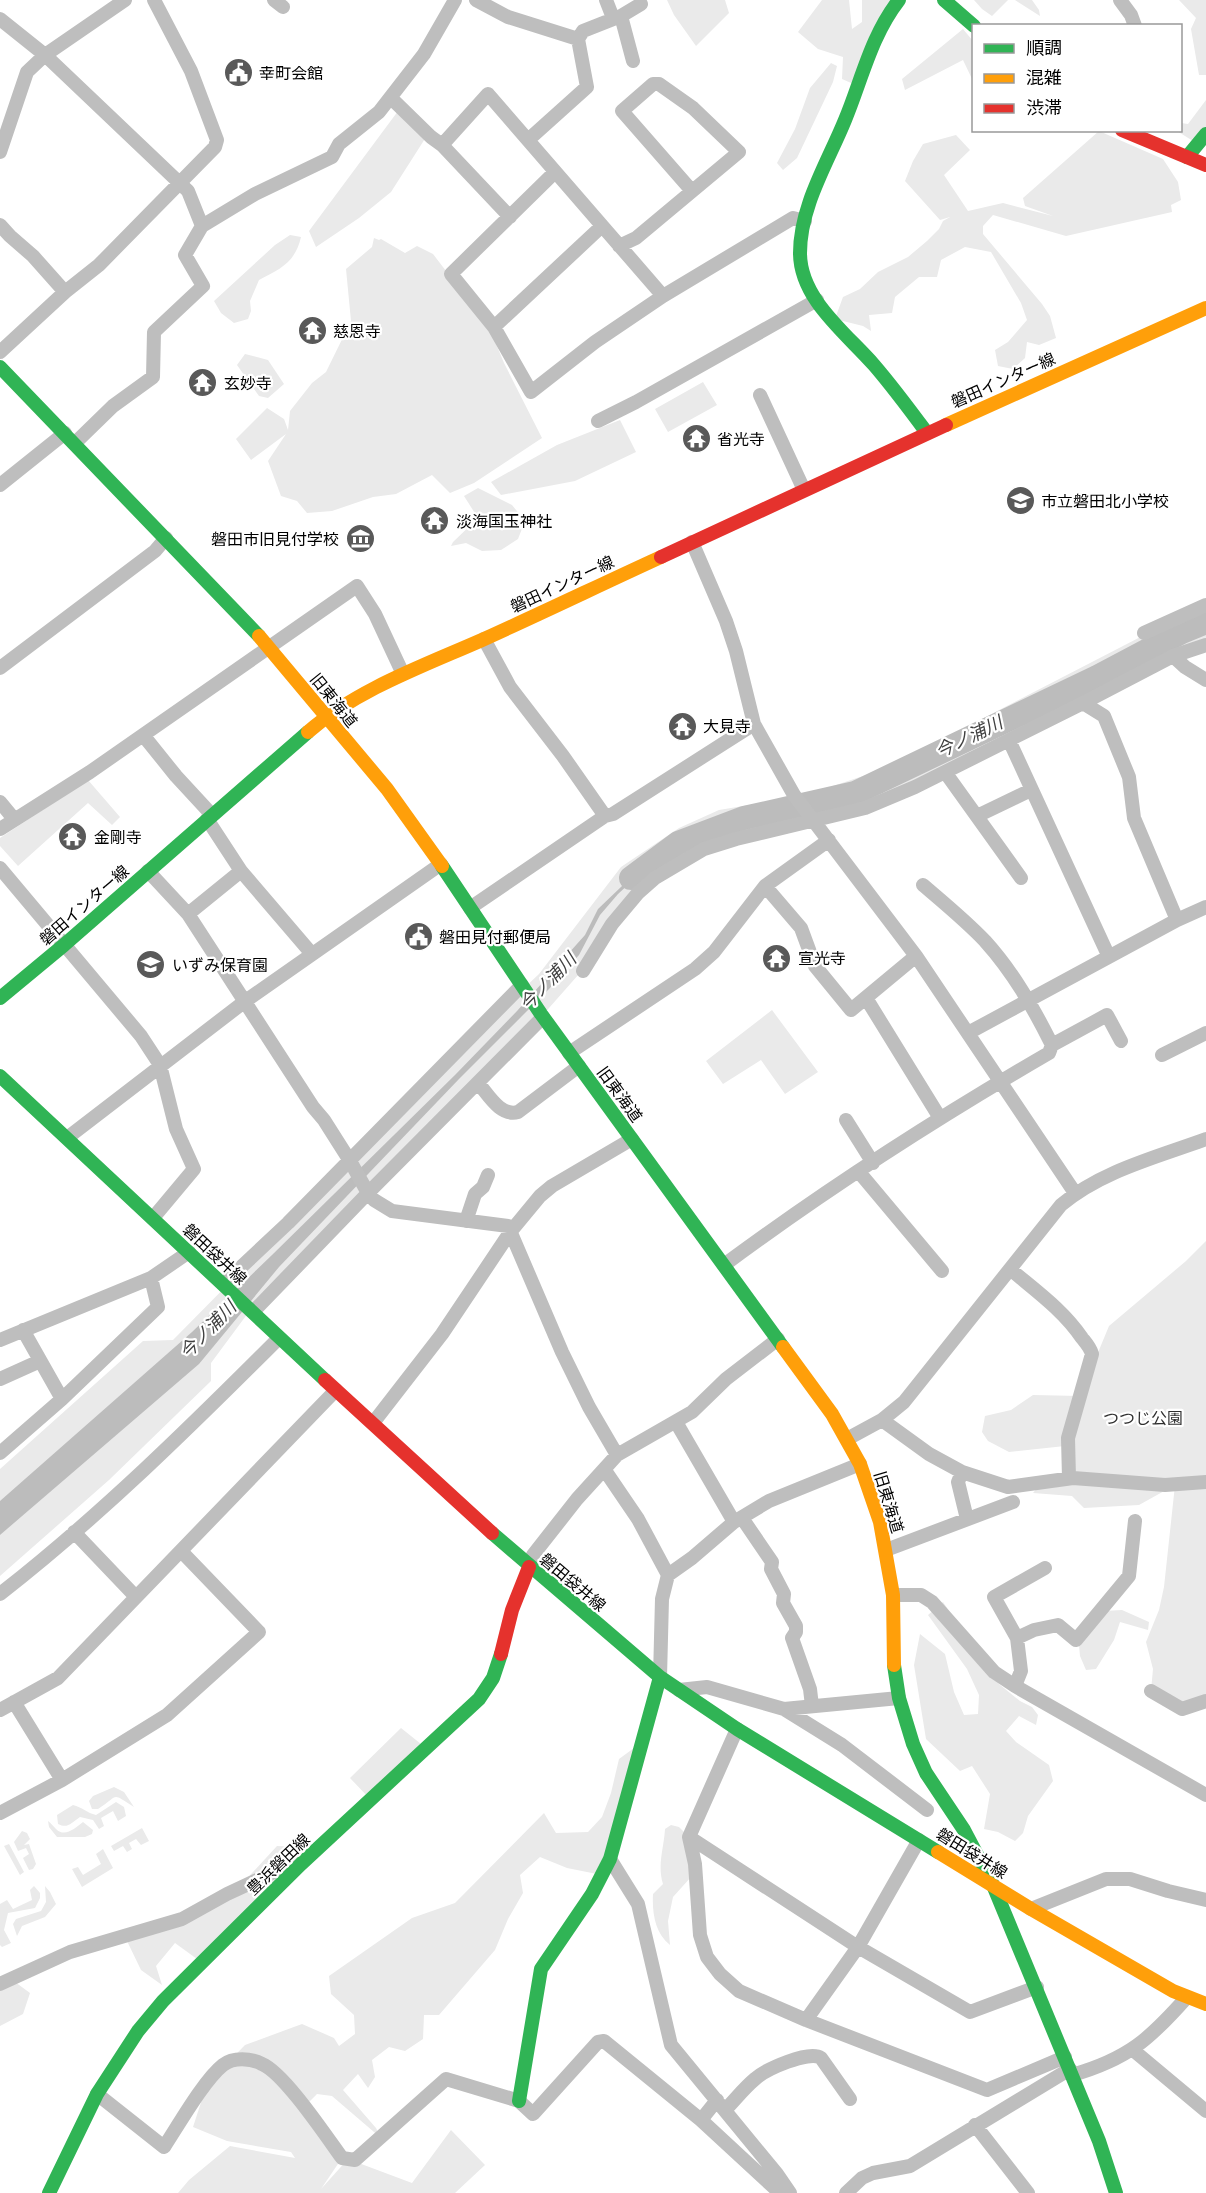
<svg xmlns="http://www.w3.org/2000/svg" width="1206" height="2193" font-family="Mulish,'Noto Sans JP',sans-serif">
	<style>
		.green { fill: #eaeaea }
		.water { fill: #bcbcbc }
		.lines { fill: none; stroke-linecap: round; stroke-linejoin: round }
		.river { stroke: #bcbcbc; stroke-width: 24 }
		.street { stroke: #bebebe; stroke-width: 14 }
		.fast { stroke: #30b455; stroke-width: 14 }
		.slow { stroke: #ff9f0a; stroke-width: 14 }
		.jam { stroke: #e5322d; stroke-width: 14 }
		.labels { text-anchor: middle; stroke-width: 4.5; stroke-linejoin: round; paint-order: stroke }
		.poi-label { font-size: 16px; fill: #000; stroke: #fff; text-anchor: start }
		.street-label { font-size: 16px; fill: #000; stroke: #fff }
		.park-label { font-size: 16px; fill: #2f2f2f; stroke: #fff }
		.water-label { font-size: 18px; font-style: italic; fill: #404040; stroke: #fff }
	</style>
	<rect width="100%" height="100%" fill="#fff"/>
	<!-- green -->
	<path class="green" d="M 667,0 L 725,0 L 729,13 L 696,46 L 674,15 Z
		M 822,0 L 849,0 L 852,29 L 862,22 L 862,0 L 901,0 L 858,86 L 842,79 L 843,57 L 818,49 L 798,32 Z
		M 974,0 L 1008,0 L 992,16 L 982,9 Z
		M 1015,0 L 1032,0 L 1039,10 L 1040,16 Z
		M 1179,0 L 1206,0 L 1206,75 L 1199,75 L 1191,29 L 1196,18 Z
		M 963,29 L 973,41 L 973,81 L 963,60 L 905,90 L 902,79 Z
		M 831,63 L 837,66 L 833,82 L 797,158 L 783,170 L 777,163 L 795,129 L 810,88 Z
		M 1206,100 L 1206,132 L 1193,141 L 1177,131 L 1180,130 L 1181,123 L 1188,124 Z
		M 401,107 L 428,134 L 391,192 L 359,218 L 316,247 L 309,231 Z
		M 1099,131 L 1163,159 L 1178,182 L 1181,200 L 1171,205 L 1172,212 L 1066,236 L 993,215 L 983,226 L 983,234 L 1042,304 L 1050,316 L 1056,338 L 1039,345 L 1027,342 L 1025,358 L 1013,369 L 998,366 L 995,350 L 1008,342 L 1027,320 L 1021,303 L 991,252 L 965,247 L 941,260 L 937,277 L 919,277 L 895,297 L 892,313 L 869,315 L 871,331 L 863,326 L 835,319 L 843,297 L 860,289 L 878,272 L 908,257 L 927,241 L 939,229 L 943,221 L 950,217 L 940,220 L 905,181 L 913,161 L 923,144 L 956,135 L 970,150 L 944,175 L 968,211 L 1003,203 L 1053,216 L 1025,206 L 1023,198 Z
		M 290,235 L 301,237 C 295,263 280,269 259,280 L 250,301 L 251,311 L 248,319 L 234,323 L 221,313 L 214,301 L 275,245 Z
		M 374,238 L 379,240 L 381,239 L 405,253 L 417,246 L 433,254 L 489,327 L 504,363 L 542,438 L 474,483 L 450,493 L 432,475 L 396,494 L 373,497 L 332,511 L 307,513 L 297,501 L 281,496 L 268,461 L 286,434 L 251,460 L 236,439 L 267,408 L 284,419 L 288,430 L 290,411 L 312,383 L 326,372 L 351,321 L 346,269 L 372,247 Z
		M 245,354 L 268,360 L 284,384 L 268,398 L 259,396 L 237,365 Z
		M 703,382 L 717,405 L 668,432 L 655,409 Z
		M 620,420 L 636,452 L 575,481 L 501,495 L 491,482 L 557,445 Z
		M 478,488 L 512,505 L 525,521 L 518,539 L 501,550 L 482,551 L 466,543 L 451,546 L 453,542 L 478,518 L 464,496 Z
		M 1206,606 L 1206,648 L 861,810 L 709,846 L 649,884 L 579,974 L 534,1025 L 251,1309 L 211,1363 L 211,1381 L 109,1480 L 0,1576 L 0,1469 L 143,1341 L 173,1340 L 469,1040 L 539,974 L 621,867 L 679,828 L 719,810 L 803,796 L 887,768 L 1183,615 Z
		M 88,780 L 120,817 L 112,825 L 88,803 L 18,866 L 0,846 L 0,838 Z
		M 772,1010 L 818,1072 L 785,1094 L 761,1060 L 723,1084 L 706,1061 Z
		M 1206,1241 L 1206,1706 L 1199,1710 L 1151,1691 L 1153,1669 L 1146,1642 L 1159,1610 L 1164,1587 L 1175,1485 L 1139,1505 L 1084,1508 L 1072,1496 L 1033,1493 L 1038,1487 L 1062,1479 L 1065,1446 L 1009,1452 L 988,1441 L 982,1432 L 985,1416 L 1011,1410 L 1033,1395 L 1080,1396 L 1109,1326 L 1186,1261 Z
		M 943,1602 L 999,1684 L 1020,1701 L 1032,1707 L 1038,1715 L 1036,1725 L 1019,1716 L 1006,1731 L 1016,1742 L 1049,1765 L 1053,1781 L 1028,1816 L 1023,1833 L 1015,1841 L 998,1832 L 984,1829 L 990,1794 L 972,1766 L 960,1771 L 926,1739 L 914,1665 L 920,1634 L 945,1654 L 954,1692 L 964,1715 L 978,1714 L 979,1695 L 967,1669 L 928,1615 Z
		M 1122,1610 L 1149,1622 L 1148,1630 L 1120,1622 L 1114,1640 L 1096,1669 L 1086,1670 L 1080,1656 L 1079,1645 L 1104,1611 Z
		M 401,1728 L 426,1748 L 370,1799 L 350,1778 Z
		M 634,1748 L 602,1875 L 567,1868 L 540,1857 L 520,1875 L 523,1893 L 508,1919 L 495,1950 L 439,2015 L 424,2015 L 423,2039 L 405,2051 L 389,2047 L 372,2060 L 375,2077 L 368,2088 L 358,2074 L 343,2090 L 376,2128 L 381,2138 L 332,2096 L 317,2094 L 306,2105 L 342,2158 L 321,2189 L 348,2159 L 412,2183 L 451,2130 L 485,2165 L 455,2193 L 178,2193 L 189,2180 L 230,2146 L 295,2158 L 291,2152 L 227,2141 L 193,2127 L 207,2084 L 245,2045 L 302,2024 L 334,2038 L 339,2046 L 355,2034 L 354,2015 L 331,1994 L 329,1976 L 412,1918 L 455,1903 L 544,1813 L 556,1833 L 588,1832 L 602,1817 L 611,1793 L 619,1759 Z
		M 114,1787 L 124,1792 L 134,1807 C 110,1792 120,1795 98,1809 L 92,1809 L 89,1801 L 93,1796 Z
		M 116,1802 L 124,1807 L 126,1816 L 118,1821 L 113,1811 L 101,1818 L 104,1826 L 99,1829 L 93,1820 L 80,1817 C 71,1823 68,1829 58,1824 L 57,1815 L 73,1805 C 82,1807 87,1813 96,1815 Z
		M 48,1821 C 51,1823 53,1826 56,1829 C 65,1838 75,1828 83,1822 L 93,1830 L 92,1834 L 85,1837 L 57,1837 L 49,1827 Z
		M 671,1825 L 679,1827 L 689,1837 L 691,1877 L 673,1897 L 668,1921 L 670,1945 C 655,1933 652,1913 653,1894 L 663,1884 C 657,1865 664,1848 665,1829 Z
		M 142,1828 L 149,1841 L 141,1845 L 136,1839 L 129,1843 L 132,1849 L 127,1852 L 123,1846 L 114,1851 L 111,1846 Z
		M 22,1831 L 27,1833 L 30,1839 L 24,1845 L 29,1844 L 36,1864 L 33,1869 L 29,1870 L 23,1858 L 29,1854 L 26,1848 L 18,1851 L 14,1842 Z
		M 9,1844 L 24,1872 L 20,1875 L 4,1846 Z
		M 277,1846 L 302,1847 L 310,1855 L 197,1959 L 175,1943 L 156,1966 L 162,1985 L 141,1970 L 127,1941 L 228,1899 Z
		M 103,1849 L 113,1868 L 82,1887 L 72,1869 L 78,1867 L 83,1875 L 101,1864 L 96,1854 Z
		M 34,1886 L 40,1893 L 40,1898 L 35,1908 L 8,1913 L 4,1930 L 11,1943 L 2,1947 L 0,1945 L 0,1904 L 7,1900 L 13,1909 L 32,1900 L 30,1890 Z
		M 45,1886 L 50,1892 L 56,1904 L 45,1917 L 22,1926 L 17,1936 L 13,1924 L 16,1919 L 41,1911 L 46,1902 Z
		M 11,1979 L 30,1993 L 23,2014 L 0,2026 L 0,1986 Z"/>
	<!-- water -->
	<path class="water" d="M 657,858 L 618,894 L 600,915 L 579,955 L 549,989 L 459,1079 L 279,1267 L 199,1364 L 0,1535 L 0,1501 L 192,1332 L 272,1255 L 455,1075 L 517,1011 L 585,935 L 598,909 L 645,864 Z"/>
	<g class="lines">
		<!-- river -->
		<path class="river" d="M 631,878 L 678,843 L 744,818 L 855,793 L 1097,677 L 1182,632 L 1206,622"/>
		<!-- street -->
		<path class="street" d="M 274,0 L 283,7
			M 476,0 L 508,17 L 578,39 L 587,87 L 528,140
			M 606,0 L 613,18
			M 1120,0 L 1131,15 L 1135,26
			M 621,16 L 633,61
			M 0,19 L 45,55 L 188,191 L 202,226 L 185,255 L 203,286 L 154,332 L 153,377 L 113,406 L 75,443
			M 578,39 L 583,31 L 621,16 L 641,4
			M 391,98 L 431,137 L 442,145 L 510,217
			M 442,145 L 488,94 L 663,296 L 793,218 L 805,221
			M 0,152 L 27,72 L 45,55 L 125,0
			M 555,172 L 451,274 L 494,327 L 531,392 L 595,342 L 663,296
			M 0,225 L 10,236 L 33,256 L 65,292
			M 202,226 L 255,194 L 332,157 L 339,144 L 379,112 L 424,54 L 455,0
			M 619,246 L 636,238 L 739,152 L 693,108 L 659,84 L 653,84 L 622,111 L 692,191
			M 494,327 L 602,226
			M 0,352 L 65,292 L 99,265 L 215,147 L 217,140 L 191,71 L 154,0
			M 760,395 L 804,490
			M 598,421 L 636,402 L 817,300
			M 0,485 L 65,433
			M 692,542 L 726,621 L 736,651 L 754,724 L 794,795 L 916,956 L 1075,1193
			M 1144,633 L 1206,605
			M 484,639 L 510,687 L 563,756 L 605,816
			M 1173,656 L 1185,667 L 1206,680
			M 0,668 L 155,551 L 166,538
			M 1083,703 L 1104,716 L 1129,777 L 1134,818 L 1177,920
			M 143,735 L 176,776 L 212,815
			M 1009,740 L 1109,957
			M 945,772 L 1021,878
			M 0,802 L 14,819
			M 977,816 L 1031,790
			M 207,819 L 241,871 L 312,954
			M 0,829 L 90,772 L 357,586 L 375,614 L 403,674
			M 0,868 L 141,1036 L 160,1065 L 176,1129 L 194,1169 L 153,1218
			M 148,871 L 188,914 L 313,1107 L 324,1120 L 350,1161 L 368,1193 L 374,1200 L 392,1211 L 508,1226 L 562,1352 L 589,1407 L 617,1455
			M 765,886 L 801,928 L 815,966 L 851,1010 L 916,956
			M 470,908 L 605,816 L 613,814 L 754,724
			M 188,914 L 241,871
			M 583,971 L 612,924 L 638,893 L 655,878 L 704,849 L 736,839 L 865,808 L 915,787 L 1083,703 L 1173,656 L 1206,645
			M 866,998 L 940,1118
			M 968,1033 L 1177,920 L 1206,907
			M 1052,1045 L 1107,1015 L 1121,1041
			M 569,1053 L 695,969 L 714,952 L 765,886 L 829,840
			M 1162,1055 L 1206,1033
			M 478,1083 C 488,1094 500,1117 518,1112 L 579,1066
			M 846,1120 L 873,1163
			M 67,1138 L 244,1002 L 441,864
			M 859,1172 L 942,1271
			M 466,1221 L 475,1194 L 483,1187 L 488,1175
			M 724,1265 C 828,1188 937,1118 1049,1053 L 1052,1045 C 1033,1007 1013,972 985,941 C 966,921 944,903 923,885
			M 1010,1269 C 1036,1291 1063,1310 1082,1338 C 1086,1343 1090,1347 1092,1354 L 1068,1438 L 1069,1478
			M 223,1284 L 288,1223 L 522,985
			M 253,1312 L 368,1193 L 543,1017
			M 23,1330 L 62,1399
			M 0,1340 L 151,1278 L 189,1252
			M 0,1379 L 40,1361
			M 882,1420 L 929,1454 L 962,1472 L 1008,1487 L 1073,1478 L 1165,1485 L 1206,1482
			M 676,1422 L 734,1522
			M 373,1423 L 442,1334 L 511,1231 L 540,1196 L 552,1186 L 632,1139
			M 847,1439 L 882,1420 L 904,1402 L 1061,1205 C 1101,1171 1157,1157 1206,1139
			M 0,1453 L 62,1399 L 158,1307 L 151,1278
			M 604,1469 L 638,1519 L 668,1575 L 662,1599 L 660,1677
			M 962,1472 L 958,1482 L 967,1519
			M 742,1518 L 772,1562 L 771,1569 L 784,1594 L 783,1603 L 796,1626 L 796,1632 L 792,1638 L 810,1689 L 812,1706
			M 74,1532 L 136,1597
			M 886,1550 L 1013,1502
			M 529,1567 L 533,1555 L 577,1499 L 617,1455 L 692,1412 L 726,1379 L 778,1339
			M 668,1575 L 692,1558 L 734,1522 L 769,1501 L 860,1464
			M 0,1594 C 100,1516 190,1427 279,1338
			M 893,1595 L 921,1595 L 932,1602 L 994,1672 L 1015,1686 L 1206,1795
			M 1017,1638 L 994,1597 L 1045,1568
			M 1015,1686 L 1021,1671 L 1017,1638 L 1034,1630 L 1058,1625 L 1076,1640 L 1129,1576 L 1135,1521
			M 679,1690 L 707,1687 L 784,1709 L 899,1698
			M 1151,1691 L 1182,1709 L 1206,1701
			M 14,1702 L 62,1780
			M 784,1709 L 842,1745 L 927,1810
			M 0,1710 L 58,1678 L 336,1390
			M 737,1729 L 689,1837 L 695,1864 L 700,1935 L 707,1957 L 720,1974 L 739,1991 L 806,2020 L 987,2090 L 1065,2057
			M 0,1813 L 62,1780 L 167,1715 L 259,1632 L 181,1551
			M 689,1837 L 858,1947 L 970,2012 L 1037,1987
			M 610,1859 L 638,1904 L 671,2045 L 777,2174 L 790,2193
			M 1031,1909 L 1106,1879 L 1130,1879 L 1168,1891 L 1206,1900
			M 0,1984 L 70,1952 L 182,1919 L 227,1894 L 291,1864 L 300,1864
			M 806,2020 L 858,1947 L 919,1840
			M 1133,2050 L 1206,2111
			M 1072,2075 C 1128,2059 1150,2039 1187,1997
			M 97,2094 L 164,2147 C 178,2126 204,2080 223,2065 C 233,2057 251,2058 262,2064 C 284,2073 326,2136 342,2158 L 355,2160 L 446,2079 L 519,2101 L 533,2114 L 598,2042 L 604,2041 L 701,2120 L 717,2100
			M 725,2110 C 735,2100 744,2088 755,2079 C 766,2069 809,2050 821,2058 L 850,2099
			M 701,2120 L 780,2193
			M 975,2125 L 1028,2193
			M 846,2193 L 862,2178 L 873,2173 L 910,2166 L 1070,2069"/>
		<!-- fast -->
		<path class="fast" d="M 899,0 C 871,36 862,79 845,120 C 828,162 800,206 800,253 C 800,299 846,333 874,365 C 893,387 910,410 927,433
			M 944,0 L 974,26
			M 1187,157 L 1206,134
			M 0,367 L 259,636
			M 442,866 L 541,1014 L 783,1347
			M 0,998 L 64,945 L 308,732
			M 0,1076 L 325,1380
			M 492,1533 L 660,1677 L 737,1729 L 938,1852
			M 894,1665 L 899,1698 L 913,1744 L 926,1773 L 964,1830 L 993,1885 L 1099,2141 L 1116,2193
			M 519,2101 L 541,1969 L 592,1894 L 610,1859 L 660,1677
			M 49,2193 L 97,2094 L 138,2031 L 163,2001 L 301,1864 L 479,1699 L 493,1678 L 501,1654"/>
		<!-- slow -->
		<path class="slow" d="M 946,425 L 1206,308
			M 259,636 L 387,789 L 442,866
			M 308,732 C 356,690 423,666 482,640 C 542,613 602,584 661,557
			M 783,1347 L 832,1414 L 860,1464 L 880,1522 L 893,1595 L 894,1665
			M 938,1852 L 1031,1909 L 1173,1991 L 1206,2004"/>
		<!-- jam -->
		<path class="jam" d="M 1122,130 L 1206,165
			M 661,557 L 946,425
			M 325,1380 L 492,1533
			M 501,1654 L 512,1610 L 529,1567"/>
	</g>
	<!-- icons -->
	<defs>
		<symbol id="civic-disc" viewBox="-11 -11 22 22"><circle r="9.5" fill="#595959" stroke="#fff"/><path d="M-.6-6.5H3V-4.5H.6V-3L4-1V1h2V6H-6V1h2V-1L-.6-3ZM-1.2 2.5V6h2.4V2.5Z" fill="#fff"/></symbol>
		<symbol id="temple-disc" viewBox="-11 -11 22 22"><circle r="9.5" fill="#595959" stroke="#fff"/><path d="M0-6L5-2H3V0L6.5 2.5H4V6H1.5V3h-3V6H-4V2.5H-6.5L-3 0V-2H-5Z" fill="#fff"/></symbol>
		<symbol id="school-disc" viewBox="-11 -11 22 22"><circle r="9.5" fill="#595959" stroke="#fff"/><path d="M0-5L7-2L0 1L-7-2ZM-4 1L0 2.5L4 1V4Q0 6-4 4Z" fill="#fff"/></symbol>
		<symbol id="museum-disc" viewBox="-11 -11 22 22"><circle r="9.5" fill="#595959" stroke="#fff"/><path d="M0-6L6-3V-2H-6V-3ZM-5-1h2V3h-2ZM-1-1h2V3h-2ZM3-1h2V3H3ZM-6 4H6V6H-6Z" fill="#fff"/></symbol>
	</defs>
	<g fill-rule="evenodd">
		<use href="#civic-disc" x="222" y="56" width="33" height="33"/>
		<use href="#temple-disc" x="296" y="314" width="33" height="33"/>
		<use href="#temple-disc" x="186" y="366" width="33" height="33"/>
		<use href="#temple-disc" x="680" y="422" width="33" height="33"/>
		<use href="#school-disc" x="1004" y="484" width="33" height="33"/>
		<use href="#temple-disc" x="418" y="504" width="33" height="33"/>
		<use href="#museum-disc" x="344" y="522" width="33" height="33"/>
		<use href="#temple-disc" x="666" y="710" width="33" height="33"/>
		<use href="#temple-disc" x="56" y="820" width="33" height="33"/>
		<use href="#civic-disc" x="402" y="920" width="33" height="33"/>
		<use href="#temple-disc" x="760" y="942" width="33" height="33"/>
		<use href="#school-disc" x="134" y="948" width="33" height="33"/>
	</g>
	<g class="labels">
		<!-- poi labels -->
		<g class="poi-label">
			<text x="259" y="79">幸町会館</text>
			<text x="333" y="337">慈恩寺</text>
			<text x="224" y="389">玄妙寺</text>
			<text x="717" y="445">省光寺</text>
			<text x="1041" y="507">市立磐田北小学校</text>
			<text x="456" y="527">淡海国玉神社</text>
			<text x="339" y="545" text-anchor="end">磐田市旧見付学校</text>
			<text x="703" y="732">大見寺</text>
			<text x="94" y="843">金剛寺</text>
			<text x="439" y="943">磐田見付郵便局</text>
			<text x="798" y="964">宣光寺</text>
			<text x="172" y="971">いずみ保育園</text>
		</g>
		<!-- street labels -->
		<g class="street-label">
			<text transform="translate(1003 380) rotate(-24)" y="6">磐田インター線</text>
			<text transform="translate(562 584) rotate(-25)" y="6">磐田インター線</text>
			<text transform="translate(334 700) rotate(51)" y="6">旧東海道</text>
			<text transform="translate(84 905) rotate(-41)" y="6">磐田インター線</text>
			<text transform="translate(620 1094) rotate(54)" y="6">旧東海道</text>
			<text transform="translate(215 1254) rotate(43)" y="6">磐田袋井線</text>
			<text transform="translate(889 1502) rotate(73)" y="6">旧東海道</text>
			<text transform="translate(573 1582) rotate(40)" y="6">磐田袋井線</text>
			<text transform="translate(972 1853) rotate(32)" y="6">磐田袋井線</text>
			<text transform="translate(278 1864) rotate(-44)" y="6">豊浜磐田線</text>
		</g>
		<!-- park labels -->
		<g class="park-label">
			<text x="1143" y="1424">つつじ公園</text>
		</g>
		<!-- water labels -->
		<g class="water-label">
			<text transform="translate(969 737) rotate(-26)" y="6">今ノ浦川</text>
			<text transform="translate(548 982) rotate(-46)" y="6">今ノ浦川</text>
			<text transform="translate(208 1330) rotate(-46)" y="6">今ノ浦川</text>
		</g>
	</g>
	<!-- legend -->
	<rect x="972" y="24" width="210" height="108" fill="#ffffff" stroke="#999999" stroke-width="1.5"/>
	<rect x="984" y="44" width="30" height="9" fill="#30b455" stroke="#999999" stroke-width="1.5"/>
	<text x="1026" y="54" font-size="18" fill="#000000">順調</text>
	<rect x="984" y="74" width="30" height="9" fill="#ff9f0a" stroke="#999999" stroke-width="1.5"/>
	<text x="1026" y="84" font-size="18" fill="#000000">混雑</text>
	<rect x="984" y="104" width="30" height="9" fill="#e5322d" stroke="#999999" stroke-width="1.5"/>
	<text x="1026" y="114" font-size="18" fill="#000000">渋滞</text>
</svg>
